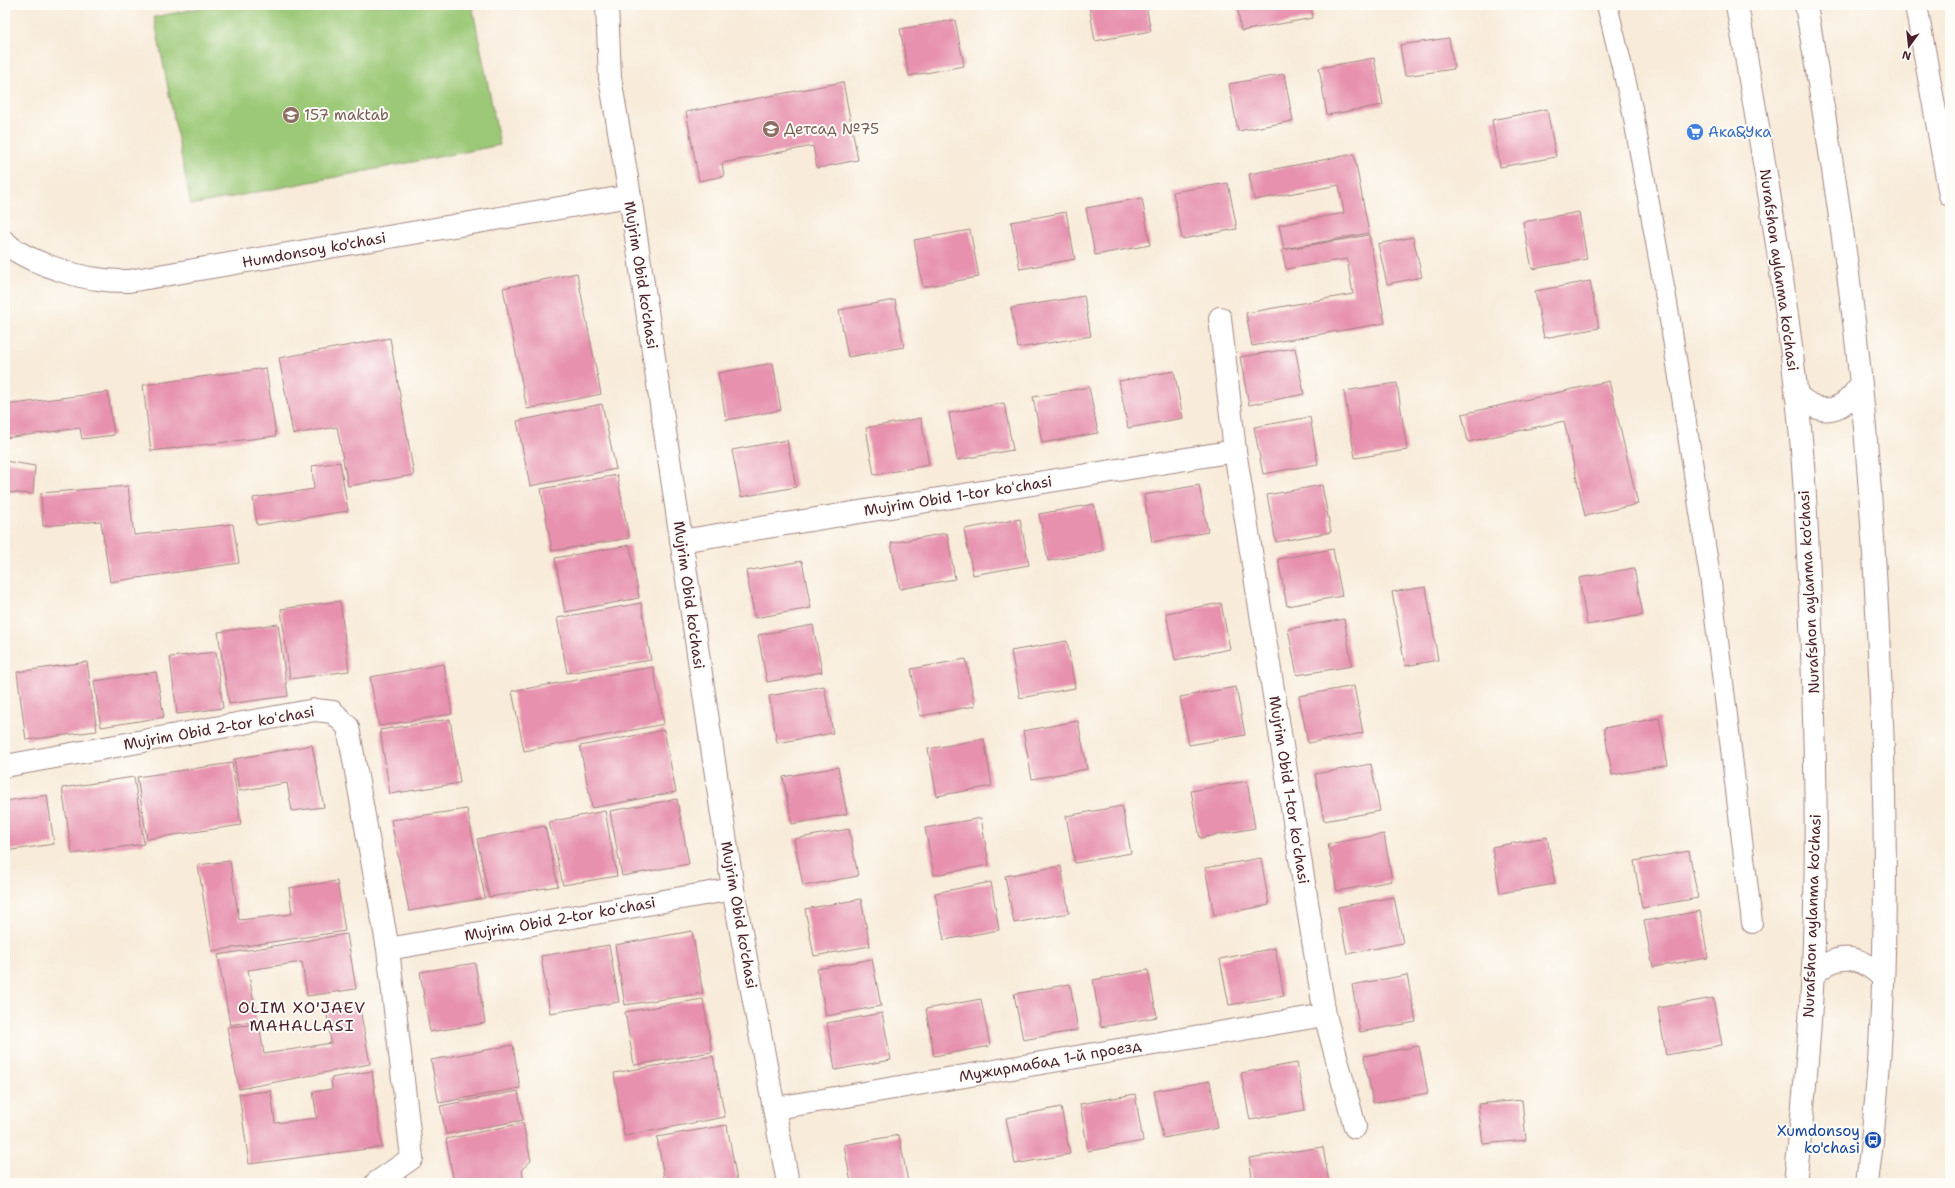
<svg xmlns="http://www.w3.org/2000/svg" width="1955" height="1188" font-family="'Shantell Sans',sans-serif">
	<style>
		.green { fill: #9cc977; stroke: #737451 }
		.building { fill: #e791ae }
		.lines { fill: none; stroke-linecap: round; stroke-linejoin: round }
		.service-casing { stroke: #a18582; stroke-width: 22 }
		.minor-casing { stroke: #a18582; stroke-width: 24 }
		.primary-casing { stroke: #a18582; stroke-width: 24 }
		.service { stroke: #fff; stroke-width: 20 }
		.minor { stroke: #fff; stroke-width: 22 }
		.primary { stroke: #fff; stroke-width: 22 }
		.labels { text-anchor: middle; stroke-width: 4; stroke-linejoin: round; paint-order: stroke }
		.education-label { font-size: 15px; fill: #785e54; stroke: #fdfcf7; text-anchor: start }
		.shop-label { font-size: 15px; fill: #366cbe; stroke: #fdfcf7; text-anchor: start }
		.street-label { font-size: 15px; fill: #4a1f2b; stroke: #fdfcf7 }
		.transit-label { font-size: 15px; fill: #164399; stroke: #fdfcf7; text-anchor: end }
		.neighbourhood-label { font-size: 16px; letter-spacing: 1px; fill: #4a1f2b; stroke: #fdfcf7 }
	</style>
	<rect width="100%" height="100%" fill="#fdfcf7"/>
	<filter id="ink" filterUnits="userSpaceOnUse"><feTurbulence type="fractalNoise" baseFrequency=".025" numOctaves="2"/><feDisplacementMap in="SourceGraphic" scale="8" xChannelSelector="R" yChannelSelector="G"/><feConvolveMatrix kernelMatrix="1 2 1 2 8 2 1 2 1" color-interpolation-filters="sRGB"/></filter>
	<filter id="wash" filterUnits="userSpaceOnUse"><feTurbulence type="fractalNoise" baseFrequency=".012" numOctaves="4" result="noise"/><feDisplacementMap in="SourceGraphic" scale="16" xChannelSelector="R" yChannelSelector="G"/><feGaussianBlur stdDeviation="0.9" result="paint"/><feColorMatrix in="noise" values="0 0 0 0 0 0 0 0 0 0 0 0 0 0 0 0 0 1.4 0 .05"/><feComposite in="paint" operator="in"/></filter>
	<g filter="url(#wash)">
		<rect width="100%" height="100%" fill="#f8ebd9"/>
		<!-- green -->
		<path class="green" d="M 215,5 L 472,5 L 500,145 L 191,205 L 154,17 Z"/>
		<g id="blocks">
			<!-- building -->
			<path class="building" d="M 1089,5 L 1146,5 L 1151,31 L 1095,41 Z
				M 1237,5 L 1311,5 L 1313,18 L 1241,31 Z
				M 955,20 L 964,66 L 909,76 L 900,29 Z
				M 1449,38 L 1454,69 L 1405,76 L 1400,45 Z
				M 1374,58 L 1383,105 L 1327,115 L 1319,68 Z
				M 1284,74 L 1293,121 L 1238,131 L 1229,84 Z
				M 843,82 L 858,160 L 817,168 L 813,146 L 722,163 L 724,176 L 699,181 L 686,112 Z
				M 1547,109 L 1556,157 L 1500,167 L 1492,120 Z
				M 1354,154 L 1369,233 L 1284,249 L 1279,225 L 1344,213 L 1339,185 L 1254,200 L 1249,174 Z
				M 1228,183 L 1237,229 L 1182,239 L 1173,192 Z
				M 1142,198 L 1150,245 L 1095,255 L 1086,208 Z
				M 1066,212 L 1075,259 L 1020,269 L 1011,222 Z
				M 1579,212 L 1587,259 L 1532,269 L 1523,222 Z
				M 970,230 L 979,277 L 923,287 L 914,240 Z
				M 1369,235 L 1385,323 L 1252,346 L 1246,313 L 1353,294 L 1347,259 L 1286,269 L 1282,250 Z
				M 1413,237 L 1422,277 L 1387,284 L 1378,244 Z
				M 577,273 L 601,394 L 527,409 L 503,288 Z
				M 1590,281 L 1599,328 L 1544,338 L 1535,291 Z
				M 1084,296 L 1091,336 L 1018,348 L 1011,308 Z
				M 895,300 L 904,347 L 848,357 L 839,310 Z
				M 390,338 L 414,475 L 348,486 L 337,427 L 293,434 L 279,358 Z
				M 1295,348 L 1304,394 L 1249,405 L 1240,357 Z
				M 773,363 L 781,410 L 726,420 L 718,373 Z
				M 266,368 L 276,436 L 151,451 L 143,385 Z
				M 1174,371 L 1183,418 L 1128,428 L 1119,381 Z
				M 1609,381 L 1638,504 L 1585,516 L 1564,421 L 1468,442 L 1462,414 Z
				M 1397,383 L 1407,450 L 1355,458 L 1344,391 Z
				M 1089,387 L 1098,433 L 1042,443 L 1033,397 Z
				M 108,392 L 114,435 L 82,439 L 80,428 L 5,438 L 5,405 Z
				M 1004,403 L 1013,450 L 957,460 L 949,413 Z
				M 602,404 L 616,469 L 530,486 L 517,421 Z
				M 1310,417 L 1318,464 L 1263,474 L 1254,427 Z
				M 921,418 L 929,465 L 874,475 L 866,428 Z
				M 787,440 L 796,487 L 741,497 L 732,450 Z
				M 5,461 L 35,466 L 33,494 L 5,492 Z
				M 340,462 L 348,511 L 257,525 L 253,498 L 314,489 L 312,466 Z
				M 617,475 L 629,538 L 552,551 L 541,489 Z
				M 1199,485 L 1208,532 L 1152,542 L 1144,495 Z
				M 1322,485 L 1331,532 L 1276,542 L 1267,495 Z
				M 128,486 L 134,535 L 233,524 L 239,563 L 110,582 L 101,521 L 43,526 L 41,493 Z
				M 1094,504 L 1103,551 L 1048,561 L 1039,514 Z
				M 1020,519 L 1029,565 L 973,575 L 964,529 Z
				M 947,533 L 955,579 L 900,589 L 891,543 Z
				M 630,545 L 639,598 L 565,612 L 555,558 Z
				M 1333,549 L 1342,596 L 1287,606 L 1278,559 Z
				M 802,561 L 811,608 L 755,618 L 746,571 Z
				M 1634,568 L 1643,615 L 1587,625 L 1579,578 Z
				M 1426,587 L 1438,660 L 1405,666 L 1392,592 Z
				M 340,601 L 349,671 L 290,679 L 281,609 Z
				M 641,603 L 651,660 L 567,673 L 557,618 Z
				M 1221,603 L 1230,649 L 1175,660 L 1166,613 Z
				M 1344,619 L 1352,666 L 1297,675 L 1288,629 Z
				M 278,624 L 288,696 L 229,704 L 218,632 Z
				M 813,625 L 822,672 L 767,682 L 758,635 Z
				M 1067,641 L 1075,688 L 1020,698 L 1011,651 Z
				M 216,652 L 223,708 L 177,714 L 170,657 Z
				M 966,659 L 975,706 L 920,716 L 911,669 Z
				M 87,662 L 97,731 L 26,740 L 17,672 Z
				M 444,664 L 452,714 L 379,726 L 370,677 Z
				M 653,667 L 664,724 L 524,751 L 512,691 Z
				M 156,672 L 164,717 L 101,727 L 94,681 Z
				M 824,686 L 833,733 L 777,743 L 769,696 Z
				M 1354,686 L 1363,733 L 1308,743 L 1299,696 Z
				M 1236,687 L 1245,735 L 1189,745 L 1180,697 Z
				M 1659,718 L 1668,765 L 1612,775 L 1604,728 Z
				M 450,719 L 460,783 L 390,794 L 380,730 Z
				M 1078,721 L 1087,769 L 1032,779 L 1023,731 Z
				M 664,730 L 676,792 L 592,808 L 580,746 Z
				M 984,739 L 992,786 L 937,796 L 928,749 Z
				M 312,745 L 324,807 L 292,811 L 287,783 L 239,791 L 234,759 Z
				M 232,763 L 241,825 L 147,839 L 137,777 Z
				M 1371,764 L 1380,811 L 1324,821 L 1315,774 Z
				M 838,767 L 847,814 L 792,824 L 783,777 Z
				M 134,777 L 144,844 L 72,854 L 62,788 Z
				M 1247,781 L 1255,828 L 1200,838 L 1191,791 Z
				M 47,795 L 54,844 L 5,851 L 5,801 Z
				M 677,799 L 689,864 L 622,876 L 610,811 Z
				M 1122,806 L 1131,853 L 1075,863 L 1066,816 Z
				M 467,809 L 485,898 L 409,911 L 391,820 Z
				M 605,811 L 617,876 L 563,885 L 549,822 Z
				M 981,818 L 989,865 L 934,875 L 925,828 Z
				M 545,826 L 558,886 L 489,897 L 477,839 Z
				M 849,829 L 858,876 L 803,886 L 794,839 Z
				M 1384,834 L 1392,881 L 1337,891 L 1328,844 Z
				M 1547,837 L 1555,884 L 1500,893 L 1492,847 Z
				M 1689,851 L 1698,898 L 1642,908 L 1634,861 Z
				M 1261,858 L 1269,905 L 1214,915 L 1205,868 Z
				M 230,861 L 239,920 L 292,914 L 289,888 L 337,881 L 345,931 L 212,951 L 198,865 Z
				M 1061,866 L 1069,913 L 1014,923 L 1005,876 Z
				M 991,882 L 999,930 L 944,940 L 935,893 Z
				M 1394,897 L 1403,943 L 1347,954 L 1338,907 Z
				M 861,899 L 870,946 L 814,956 L 805,909 Z
				M 1700,911 L 1708,958 L 1653,967 L 1644,921 Z
				M 692,931 L 703,993 L 625,1005 L 615,945 Z
				M 347,934 L 356,989 L 307,996 L 302,962 L 248,970 L 257,1020 L 230,1025 L 218,955 Z
				M 609,945 L 619,1002 L 550,1013 L 541,956 Z
				M 1275,948 L 1284,996 L 1229,1005 L 1220,959 Z
				M 872,959 L 881,1006 L 826,1016 L 817,969 Z
				M 475,963 L 485,1023 L 430,1032 L 420,972 Z
				M 1148,970 L 1157,1017 L 1101,1027 L 1093,980 Z
				M 1407,975 L 1416,1022 L 1360,1032 L 1352,985 Z
				M 1070,984 L 1078,1030 L 1023,1040 L 1014,994 Z
				M 1713,998 L 1722,1045 L 1666,1055 L 1658,1008 Z
				M 703,999 L 712,1052 L 634,1065 L 625,1012 Z
				M 981,999 L 990,1046 L 934,1056 L 926,1009 Z
				M 359,1003 L 370,1064 L 239,1089 L 227,1027 L 259,1024 L 264,1054 L 331,1043 L 326,1008 Z
				M 882,1013 L 891,1060 L 835,1070 L 827,1023 Z
				M 513,1045 L 520,1088 L 439,1103 L 431,1060 Z
				M 1419,1046 L 1428,1093 L 1373,1103 L 1364,1056 Z
				M 713,1056 L 725,1117 L 624,1136 L 614,1073 Z
				M 1297,1063 L 1305,1110 L 1250,1120 L 1241,1073 Z
				M 372,1071 L 382,1147 L 249,1164 L 239,1094 L 271,1091 L 275,1123 L 317,1118 L 313,1092 L 332,1089 L 331,1078 Z
				M 1210,1081 L 1218,1128 L 1163,1138 L 1154,1091 Z
				M 518,1091 L 523,1120 L 446,1134 L 440,1106 Z
				M 1135,1094 L 1143,1141 L 1088,1151 L 1080,1104 Z
				M 1522,1100 L 1526,1140 L 1483,1144 L 1478,1104 Z
				M 1061,1107 L 1070,1154 L 1015,1164 L 1006,1118 Z
				M 523,1123 L 531,1161 L 522,1169 L 524,1183 L 454,1183 L 446,1139 Z
				M 727,1125 L 737,1181 L 665,1183 L 657,1137 Z
				M 899,1135 L 908,1182 L 851,1183 L 844,1145 Z
				M 1323,1147 L 1329,1183 L 1253,1183 L 1249,1158 Z"/>
		</g>
	</g>
	<g filter="url(#ink)">
		<use href="#blocks" fill-opacity="0" stroke="#a18582" stroke-width="1"/>
		<g class="lines">
			<defs>
				<path id="service" d="M 1607,5 L 1632,108 L 1671,326 L 1711,583 L 1752,923"/>
				<path id="minor" d="M 607,5 L 610,78 L 630,196 L 733,889 L 788,1183
					M 1916,5 L 1950,195
					M 5,242 C 21,259 75,277 98,279 C 108,281 119,281 129,281 L 630,196
					M 1220,318 L 1235,451 L 1325,1015 L 1355,1127
					M 681,541 L 1235,451
					M 5,766 L 315,710 L 333,712 L 348,727 L 388,949 L 412,1158 L 376,1183
					M 388,949 L 733,889
					M 776,1108 L 1325,1015"/>
				<path id="primary" d="M 1737,5 C 1761,142 1785,279 1799,417 C 1806,486 1808,555 1811,625 C 1815,729 1818,835 1814,940 C 1812,1021 1804,1102 1795,1183
					M 1806,5 C 1829,142 1852,279 1864,417 C 1874,528 1879,639 1883,750 C 1887,894 1886,1039 1867,1183
					M 1796,394 C 1822,419 1843,412 1861,384
					M 1812,977 C 1835,950 1861,955 1883,978"/>
			</defs>
			<!-- service casing -->
			<use href="#service" class="service-casing"/>
			<!-- minor casing -->
			<use href="#minor" class="minor-casing"/>
			<!-- primary casing -->
			<use href="#primary" class="primary-casing"/>
			<!-- service -->
			<use href="#service" class="service"/>
			<!-- minor -->
			<use href="#minor" class="minor"/>
			<!-- primary -->
			<use href="#primary" class="primary"/>
		</g>
	</g>
	<!-- icons -->
	<defs>
		<symbol id="school-disc" viewBox="-11 -11 22 22"><circle r="9.5" fill="#8d6e63" stroke="#fdfcf7"/><path d="M0-5L7-2L0 1L-7-2ZM-4 1L0 2.5L4 1V4Q0 6-4 4Z" fill="#fff"/></symbol>
		<symbol id="supermarket-disc" viewBox="-11 -11 22 22"><circle r="9.5" fill="#3f7fe0" stroke="#fdfcf7"/><path d="M-6-5.5h2.5l.6 2H6L4.5 2H-2.5L-4.4-4H-6ZM-1.5 3.2a1.3 1.3 0 1 0 .1 0ZM3 3.2a1.3 1.3 0 1 0 .1 0Z" fill="#fff"/></symbol>
		<symbol id="bus-disc" viewBox="-11 -11 22 22"><circle r="9.5" fill="#1a4fb4" stroke="#fdfcf7"/><path d="M-5-6H5V4H4V6H2V4H-2V6H-4V4H-5ZM-3.5-4V0h7V-4ZM-3.5 1.2v1.5H-2V1.2ZM2 1.2v1.5H3.5V1.2Z" fill="#fff"/></symbol>
	</defs>
	<g fill-rule="evenodd">
		<use href="#school-disc" x="281" y="105" width="20" height="20"/>
		<use href="#school-disc" x="761" y="119" width="20" height="20"/>
		<use href="#supermarket-disc" x="1685" y="122" width="20" height="20"/>
		<use href="#bus-disc" x="1863" y="1130" width="20" height="20"/>
	</g>
	<g class="labels">
		<!-- education labels -->
		<g class="education-label">
			<text x="304" y="120">157 maktab</text>
			<text x="784" y="134">Детсад №75</text>
		</g>
		<!-- shop labels -->
		<g class="shop-label">
			<text x="1708" y="137">Ака&amp;Ука</text>
		</g>
		<!-- street labels -->
		<g class="street-label">
			<text transform="translate(314 250) rotate(-10)" y="5">Humdonsoy ko'chasi</text>
			<text transform="translate(1779 270) rotate(82)" y="5">Nurafshon aylanma ko'chasi</text>
			<text transform="translate(641 275) rotate(81)" y="5">Mujrim Obid ko'chasi</text>
			<text transform="translate(958 496) rotate(-9)" y="5">Mujrim Obid 1-tor koʻchasi</text>
			<text transform="translate(1809 592) rotate(-93)" y="5">Nurafshon aylanma ko'chasi</text>
			<text transform="translate(689 595) rotate(82)" y="5">Mujrim Obid ko'chasi</text>
			<text transform="translate(219 728) rotate(-10)" y="5">Mujrim Obid 2-tor koʻchasi</text>
			<text transform="translate(1289 790) rotate(81)" y="5">Mujrim Obid 1-tor koʻchasi</text>
			<text transform="translate(739 915) rotate(80)" y="5">Mujrim Obid ko'chasi</text>
			<text transform="translate(1812 916) rotate(-88)" y="5">Nurafshon aylanma ko'chasi</text>
			<text transform="translate(560 919) rotate(-10)" y="5">Mujrim Obid 2-tor koʻchasi</text>
			<text transform="translate(1050 1061) rotate(-10)" y="5">Мужирмабад 1-й проезд</text>
		</g>
		<!-- transit labels -->
		<g class="transit-label">
			<text x="1860" y="1136">Xumdonsoy<tspan x="1860" dy="17">ko'chasi</tspan></text>
		</g>
		<!-- neighbourhood labels -->
		<g class="neighbourhood-label">
			<text x="302" y="1013">OLIM XO'JAEV<tspan x="302" dy="18">MAHALLASI</tspan></text>
		</g>
	</g>
	<!-- margin -->
	<rect width="1955" height="1188" fill="none" stroke="#fdfcf7" stroke-width="20"/>
	<!-- north arrow -->
	<g transform="translate(1909 46) rotate(195)" stroke="#fdfcf7" stroke-width="3" paint-order="stroke">
	<path d="M0-3L7 15L0 10L-7 15Z" fill="#4a1f2b"/>
	<text y="-6" font-size="11" font-weight="bold" text-anchor="middle" fill="#4a1f2b">N</text>
	</g>
</svg>
